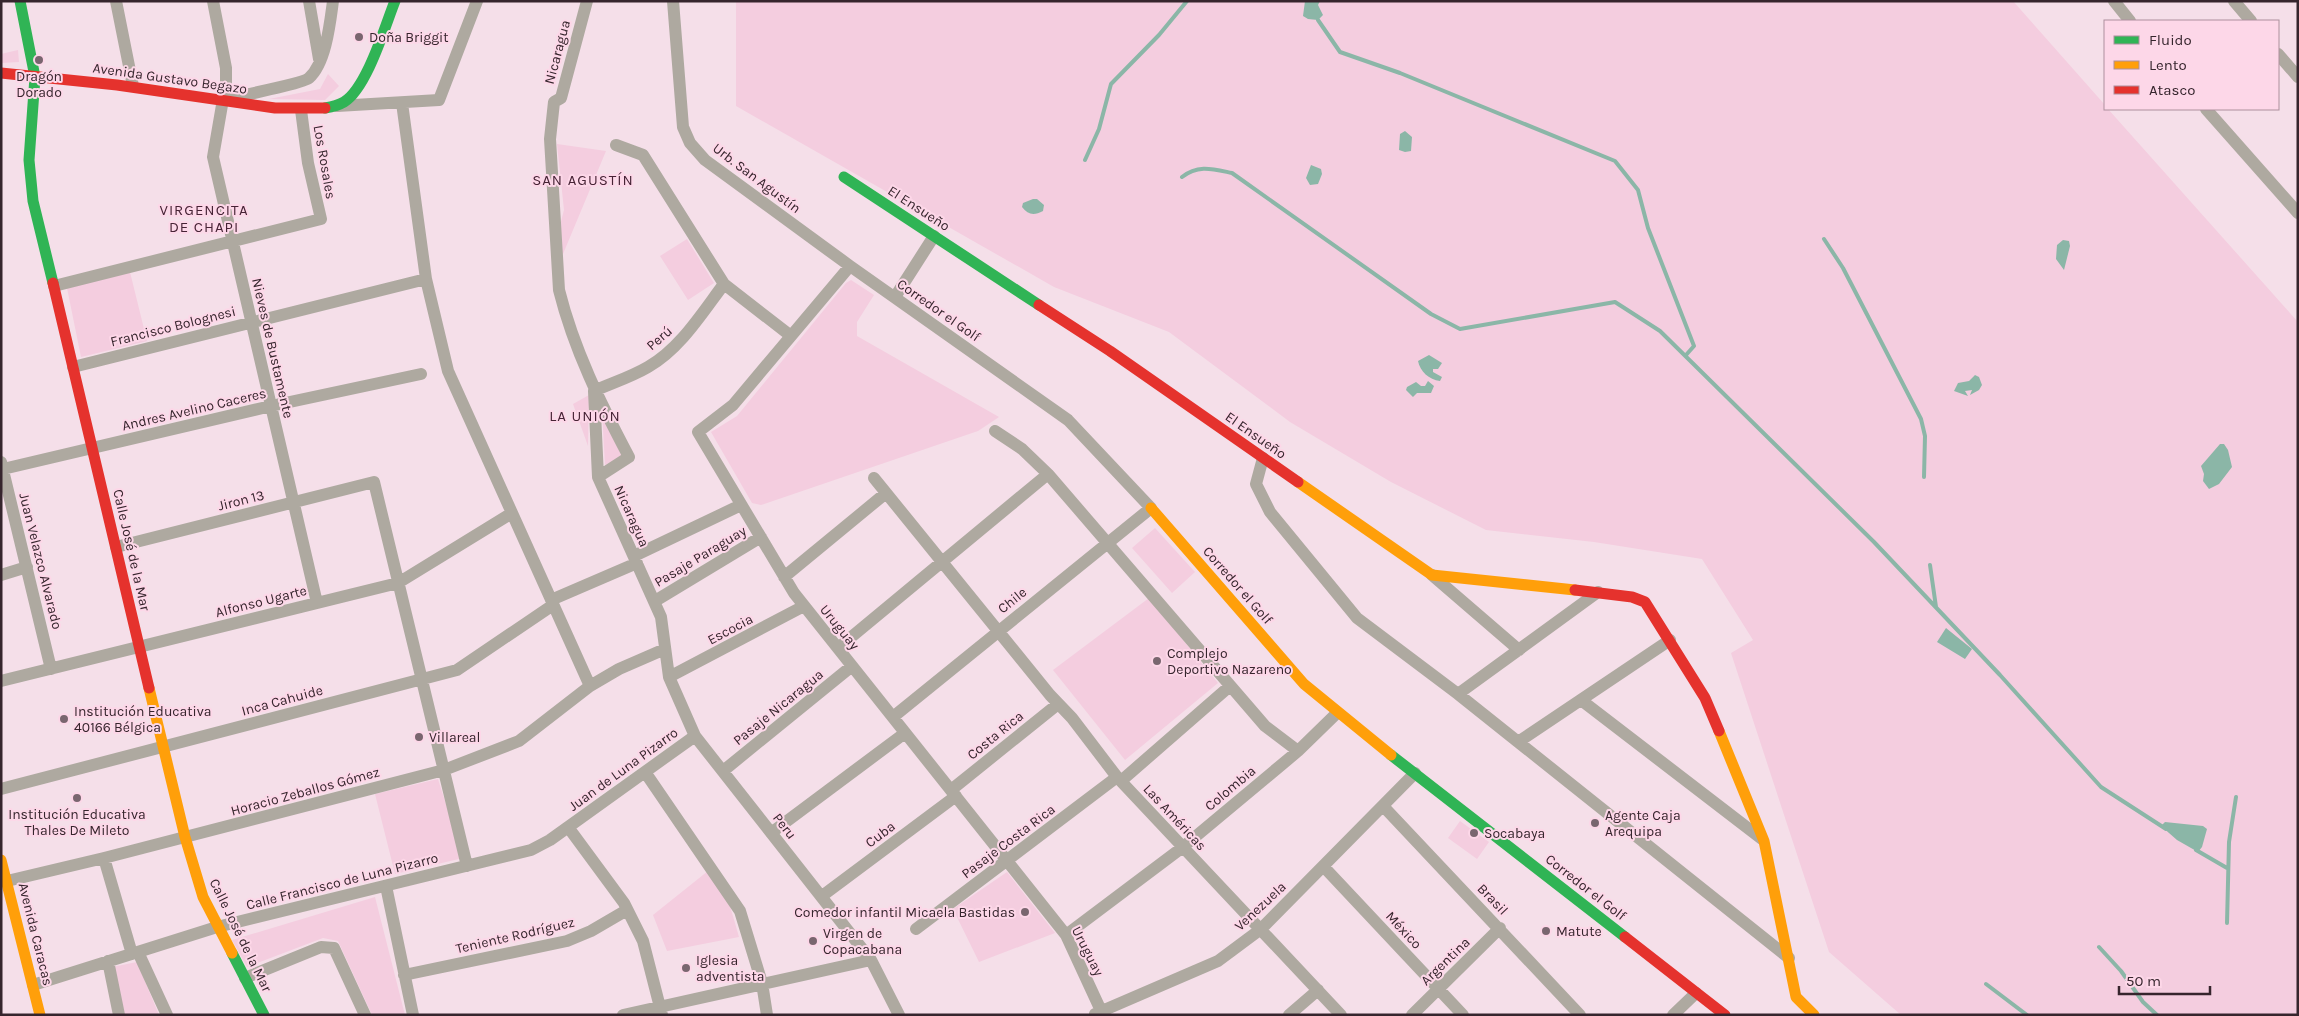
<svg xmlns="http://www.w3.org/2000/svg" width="2299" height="1016" font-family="Karla,sans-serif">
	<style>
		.green { fill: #f4cddf }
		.water { fill: #8bb6a7 }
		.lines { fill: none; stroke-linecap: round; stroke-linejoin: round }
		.stream { stroke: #8bb6a7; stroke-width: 4 }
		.street { stroke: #aea9a0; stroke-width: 12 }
		.fast { stroke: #30b455; stroke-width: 11 }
		.slow { stroke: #ff9f0a; stroke-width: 11 }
		.jam { stroke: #e5322d; stroke-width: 11 }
		.poi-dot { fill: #79666f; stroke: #fdd7e8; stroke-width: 2 }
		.labels { text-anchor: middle; stroke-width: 4; stroke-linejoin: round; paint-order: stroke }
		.poi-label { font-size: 14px; fill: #36252d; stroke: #fdd7e8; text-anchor: start }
		.street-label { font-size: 14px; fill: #36252d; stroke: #fdd7e8 }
		.neighbourhood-label { font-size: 15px; letter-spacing: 1px; fill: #462335; stroke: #fdd7e8 }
	</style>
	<rect width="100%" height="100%" fill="#f5dfe9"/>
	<!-- green -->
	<path class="green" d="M 736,1 L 2013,1 L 2105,105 L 2105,109 L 2108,109 L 2298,322 L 2298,1015 L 1901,1015 L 1829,952 L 1731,653 L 1753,640 L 1702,559 L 1594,542 L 1486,530 L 1391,482 L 1290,422 L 1169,332 L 1054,287 L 736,106 Z
		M 18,50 L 19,62 L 1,63 L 1,54 Z
		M 328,74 L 339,86 L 325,100 L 269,99 L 320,89 Z
		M 557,144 L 606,151 L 558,266 L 558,233 L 564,210 Z
		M 687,239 L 714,283 L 688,300 L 660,256 Z
		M 130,272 L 147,341 L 81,357 L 67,288 Z
		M 851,280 L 874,295 L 857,322 L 857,336 L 999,417 L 978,431 L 761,505 L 752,503 L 711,432 L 737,416 L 846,283 Z
		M 589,395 L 588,446 L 573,404 Z
		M 602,411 L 622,457 L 605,465 Z
		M 1155,528 L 1195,572 L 1172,593 L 1132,548 Z
		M 1149,598 L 1218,683 L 1125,760 L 1053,670 Z
		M 438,779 L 463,858 L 395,874 L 375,794 Z
		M 1460,821 L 1489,842 L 1477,859 L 1448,838 Z
		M 708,871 L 728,899 L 739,937 L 667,951 L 653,915 Z
		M 1007,872 L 1055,933 L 979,962 L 953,909 Z
		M 375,897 L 405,1015 L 372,1015 L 338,941 L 323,938 L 247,967 L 232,940 Z
		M 137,962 L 159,1015 L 125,1015 L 112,967 Z"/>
	<!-- water -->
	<path class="water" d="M 1305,1 L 1320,1 L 1318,5 L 1323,15 L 1318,20 L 1308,19 L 1303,16 Z
		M 1405,131 L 1412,137 L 1411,151 L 1405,152 L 1399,150 L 1400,134 Z
		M 1311,165 L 1321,169 L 1322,174 L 1318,184 L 1310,185 L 1306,178 Z
		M 1033,199 L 1037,199 L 1044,205 L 1043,211 C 1034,216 1028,215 1022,207 L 1023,203 Z
		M 2063,240 L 2069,241 L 2070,246 L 2064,270 L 2056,259 L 2057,245 Z
		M 1429,355 L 1442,363 L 1438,369 L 1433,369 L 1433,372 L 1442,377 L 1440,381 C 1429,380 1420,371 1418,361 Z
		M 1975,375 L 1979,377 L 1982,385 L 1979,390 L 1970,395 L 1972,390 L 1965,391 L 1968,396 L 1954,391 L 1958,383 L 1969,381 Z
		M 1428,381 L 1434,386 L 1431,393 L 1417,393 L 1413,397 L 1406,390 L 1407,387 L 1416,382 L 1421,386 L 1425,386 Z
		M 2220,444 L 2224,444 L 2228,450 L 2232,467 L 2219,484 L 2209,489 L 2203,481 L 2204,474 L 2201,466 Z
		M 1946,628 L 1972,649 L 1965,659 L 1937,642 Z
		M 2165,822 L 2203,826 L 2207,829 L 2202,847 L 2198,852 L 2177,840 L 2161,826 Z"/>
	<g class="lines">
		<!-- stream -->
		<path class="stream" d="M 1318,20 L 1340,52 L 1400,73 L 1615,161 L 1638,190 L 1648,228 L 1694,346 L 1686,355
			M 1085,160 L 1099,129 L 1111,84 L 1159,35 L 1187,1
			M 1182,177 C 1198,164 1213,169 1232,173 L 1431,314 L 1460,329 L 1615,302 L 1660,331 L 1874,542 L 2000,675 L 2101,787 L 2166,829
			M 1824,239 L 1843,268 L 1921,419 L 1925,436 L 1924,477
			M 1930,565 L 1936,607
			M 2196,850 L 2227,868
			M 2227,923 L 2229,842 L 2236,797
			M 2099,947 L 2121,971 L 2143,1002 L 2157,1015
			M 1986,984 L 2027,1015"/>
		<!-- street -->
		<path class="street" d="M 116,1 L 133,86
			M 213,1 L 226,68 L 226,82 L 213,157 L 317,603
			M 309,1 L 319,59
			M 587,1 L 561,98 L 554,102 L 550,139 L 559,290 C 574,350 601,404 629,457 L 598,477
			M 673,1 L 683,127 L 690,143 L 705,160 L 850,266 L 1068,420 L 1151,508 L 893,717
			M 2114,1 L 2130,21
			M 2234,1 L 2251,21
			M 2278,54 L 2298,77
			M 227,99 C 239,96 304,83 309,78 C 326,63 330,23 333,1
			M 402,103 L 426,279 L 448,371 L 590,686
			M 337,106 L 439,100 L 477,1
			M 2206,109 L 2298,213
			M 616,145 L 643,155 L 724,284 L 791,336
			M 850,266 L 733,405 L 698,432 L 794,593 L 1066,935 L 1103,1015
			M 724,284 C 702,313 680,349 648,367 C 631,377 612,383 594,391 L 598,477 L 661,617 L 669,677 L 695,736 L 871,960 L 899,1015
			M 54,286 L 321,219 L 308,163 L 301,110
			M 895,297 L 934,236
			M 73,367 L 426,279
			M 995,431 L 1022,449 L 1048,474 L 1265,726 L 1298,751
			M 1263,458 L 1256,484 L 1270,512 L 1357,618 L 1458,694 L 1789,958
			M 1,462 L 51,669
			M 3,469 L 271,406 L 421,374
			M 874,478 L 1050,695 L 1072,718 L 1117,777 L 1341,1015
			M 116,547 L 374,482 L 467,866
			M 634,556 L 741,505
			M 1,575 L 27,567
			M 1432,575 L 1519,650
			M 784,577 L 886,493
			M 551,600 L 637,563
			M 655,601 L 761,537
			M 838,648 L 1048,474
			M 669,677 L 804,606
			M 1,681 L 398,583 L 512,513
			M 1458,694 L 1598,592
			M 1581,700 L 1762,839
			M 1518,742 L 1670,640
			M 723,771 L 852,666
			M 645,772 L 740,911 L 762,983 L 767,1015
			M 1121,781 L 1230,686
			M 1,789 L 457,670 L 553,605
			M 951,790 L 1058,704
			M 1383,806 L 1580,1015
			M 568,827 L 624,903 L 643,941 L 662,1015
			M 771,833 L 905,733
			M 104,858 L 132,954
			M 1323,866 L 1463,1015
			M 7,881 L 104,858 L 444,770 L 519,741 L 590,686 L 619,669 L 665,649
			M 386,886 L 413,1015
			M 822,896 L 956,796
			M 916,929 L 1117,777
			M 1066,935 L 1183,847 L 1298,751 L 1337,713
			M 138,952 L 167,1015
			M 108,961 L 119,1015
			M 404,975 L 567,941 L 591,931 L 627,910
			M 245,978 L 321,947 L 334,948 L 365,1015
			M 33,985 L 217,927 L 531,850 L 550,840 L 695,736
			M 1095,1014 L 1218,961 L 1261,929 L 1415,773
			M 623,1015 L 871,960
			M 1289,1015 L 1318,990
			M 1412,1015 L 1500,928
			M 1673,1015 L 1696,993"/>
		<!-- fast -->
		<path class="fast" d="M 20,1 L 35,77 L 29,160 L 33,201 L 53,283
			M 325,108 C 331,107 339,105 344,102 C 367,88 385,26 395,1
			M 844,177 L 1039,305
			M 1391,755 L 1625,937
			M 232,953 L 264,1015"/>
		<!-- slow -->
		<path class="slow" d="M 1298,482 L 1432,575 L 1575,590
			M 1151,508 L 1304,684 L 1391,755
			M 149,688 L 185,837 L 203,897 L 232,953
			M 1719,731 L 1764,841 L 1796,997 L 1814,1015
			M 1,860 L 40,1015"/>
		<!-- jam -->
		<path class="jam" d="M 1,73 L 117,85 L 275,108 L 325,108
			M 53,283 L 149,688
			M 1039,305 L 1110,351 L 1298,482
			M 1575,590 L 1632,597 L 1645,602 L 1705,698 L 1719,731
			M 1625,937 L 1725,1015"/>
	</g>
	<!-- markers -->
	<g class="poi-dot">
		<circle cx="359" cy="37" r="5"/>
		<circle cx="39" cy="60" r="5"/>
		<circle cx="1157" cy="661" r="5"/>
		<circle cx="64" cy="719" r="5"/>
		<circle cx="419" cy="737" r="5"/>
		<circle cx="77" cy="798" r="5"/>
		<circle cx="1595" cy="823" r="5"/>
		<circle cx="1474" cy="833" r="5"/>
		<circle cx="1025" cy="912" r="5"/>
		<circle cx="1546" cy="931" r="5"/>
		<circle cx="813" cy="941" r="5"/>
		<circle cx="686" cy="968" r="5"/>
	</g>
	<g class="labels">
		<!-- poi labels -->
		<g class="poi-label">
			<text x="369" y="42">Doña Briggit</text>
			<text x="39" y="81" text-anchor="middle">Dragón<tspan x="39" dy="16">Dorado</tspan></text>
			<text x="1167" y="658">Complejo<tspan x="1167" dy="16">Deportivo Nazareno</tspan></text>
			<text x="74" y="716">Institución Educativa<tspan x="74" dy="16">40166 Bélgica</tspan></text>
			<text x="429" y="742">Villareal</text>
			<text x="77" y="819" text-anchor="middle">Institución Educativa<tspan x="77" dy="16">Thales De Mileto</tspan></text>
			<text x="1605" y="820">Agente Caja<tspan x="1605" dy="16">Arequipa</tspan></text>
			<text x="1484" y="838">Socabaya</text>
			<text x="1015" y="917" text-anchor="end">Comedor infantil Micaela Bastidas</text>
			<text x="1556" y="936">Matute</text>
			<text x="823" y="938">Virgen de<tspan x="823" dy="16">Copacabana</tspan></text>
			<text x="696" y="965">Iglesia<tspan x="696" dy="16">adventista</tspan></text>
		</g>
		<!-- street labels -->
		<g class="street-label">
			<text transform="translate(557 52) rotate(-75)" y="5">Nicaragua</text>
			<text transform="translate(170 78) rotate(8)" y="5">Avenida Gustavo Begazo</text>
			<text transform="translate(325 162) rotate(80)" y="5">Los Rosales</text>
			<text transform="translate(757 178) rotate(37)" y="5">Urb. San Agustín</text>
			<text transform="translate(919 208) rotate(33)" y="5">El Ensueño</text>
			<text transform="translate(939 310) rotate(35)" y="5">Corredor el Golf</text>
			<text transform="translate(173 326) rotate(-14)" y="5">Francisco Bolognesi</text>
			<text transform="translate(659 338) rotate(-41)" y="5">Perú</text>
			<text transform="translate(273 348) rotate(77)" y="5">Nieves de Bustamente</text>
			<text transform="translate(194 409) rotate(-13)" y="5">Andres Avelino Caceres</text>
			<text transform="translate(1256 435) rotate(35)" y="5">El Ensueño</text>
			<text transform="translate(241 500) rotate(-14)" y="5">Jiron 13</text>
			<text transform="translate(632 516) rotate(66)" y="5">Nicaragua</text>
			<text transform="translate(132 550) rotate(77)" y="5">Calle José de la Mar</text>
			<text transform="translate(700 556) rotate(-31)" y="5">Pasaje Paraguay</text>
			<text transform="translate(41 561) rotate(76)" y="5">Juan Velazco Alvarado</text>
			<text transform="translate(1238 585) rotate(49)" y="5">Corredor el Golf</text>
			<text transform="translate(1012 600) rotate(-39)" y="5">Chile</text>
			<text transform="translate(261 601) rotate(-14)" y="5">Alfonso Ugarte</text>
			<text transform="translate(840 627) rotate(51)" y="5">Uruguay</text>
			<text transform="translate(730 629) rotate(-28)" y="5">Escocia</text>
			<text transform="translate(282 700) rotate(-15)" y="5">Inca Cahuide</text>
			<text transform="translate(778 707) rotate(-39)" y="5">Pasaje Nicaragua</text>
			<text transform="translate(995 735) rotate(-39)" y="5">Costa Rica</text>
			<text transform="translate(623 769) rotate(-36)" y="5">Juan de Luna Pizarro</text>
			<text transform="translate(1230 788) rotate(-40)" y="5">Colombia</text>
			<text transform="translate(305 791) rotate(-15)" y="5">Horacio Zeballos Gómez</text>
			<text transform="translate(1175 817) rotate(47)" y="5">Las Américas</text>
			<text transform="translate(785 826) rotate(52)" y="5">Peru</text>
			<text transform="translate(880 834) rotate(-37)" y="5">Cuba</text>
			<text transform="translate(1008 841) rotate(-37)" y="5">Pasaje Costa Rica</text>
			<text transform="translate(342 881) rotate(-14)" y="5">Calle Francisco de Luna Pizarro</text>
			<text transform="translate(1586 887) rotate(38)" y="5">Corredor el Golf</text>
			<text transform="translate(1493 899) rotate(46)" y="5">Brasil</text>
			<text transform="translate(1260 906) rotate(-43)" y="5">Venezuela</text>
			<text transform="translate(1404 930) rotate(47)" y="5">México</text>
			<text transform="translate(36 934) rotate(76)" y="5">Avenida Caracas</text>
			<text transform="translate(241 935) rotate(64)" y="5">Calle José de la Mar</text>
			<text transform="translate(515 935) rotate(-13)" y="5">Teniente Rodríguez</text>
			<text transform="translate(1088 951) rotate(63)" y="5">Uruguay</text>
			<text transform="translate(1445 961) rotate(-44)" y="5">Argentina</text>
		</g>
		<!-- neighbourhood labels -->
		<g class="neighbourhood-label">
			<text x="583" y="185">SAN AGUSTÍN</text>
			<text x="204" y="215">VIRGENCITA<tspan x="204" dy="17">DE CHAPI</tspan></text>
			<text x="585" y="421">LA UNIÓN</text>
		</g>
	</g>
	<!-- border -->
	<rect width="2299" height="1016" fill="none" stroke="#36252d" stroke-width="5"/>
	<!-- legend -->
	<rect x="2104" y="20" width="175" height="90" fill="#fdd7e8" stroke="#ad909d"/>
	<rect x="2114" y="36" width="25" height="8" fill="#30b455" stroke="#ad909d"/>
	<text x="2149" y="45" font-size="15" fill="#36252d">Fluido</text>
	<rect x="2114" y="61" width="25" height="8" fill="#ff9f0a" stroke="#ad909d"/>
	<text x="2149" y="70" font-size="15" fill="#36252d">Lento</text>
	<rect x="2114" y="86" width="25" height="8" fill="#e5322d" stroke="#ad909d"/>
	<text x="2149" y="95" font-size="15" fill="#36252d">Atasco</text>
	<!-- scale -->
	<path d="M2119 986v8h91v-8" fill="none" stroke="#36252d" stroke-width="2.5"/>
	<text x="2126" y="986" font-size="15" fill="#36252d" stroke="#fdd7e8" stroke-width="4" paint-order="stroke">50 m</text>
</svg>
